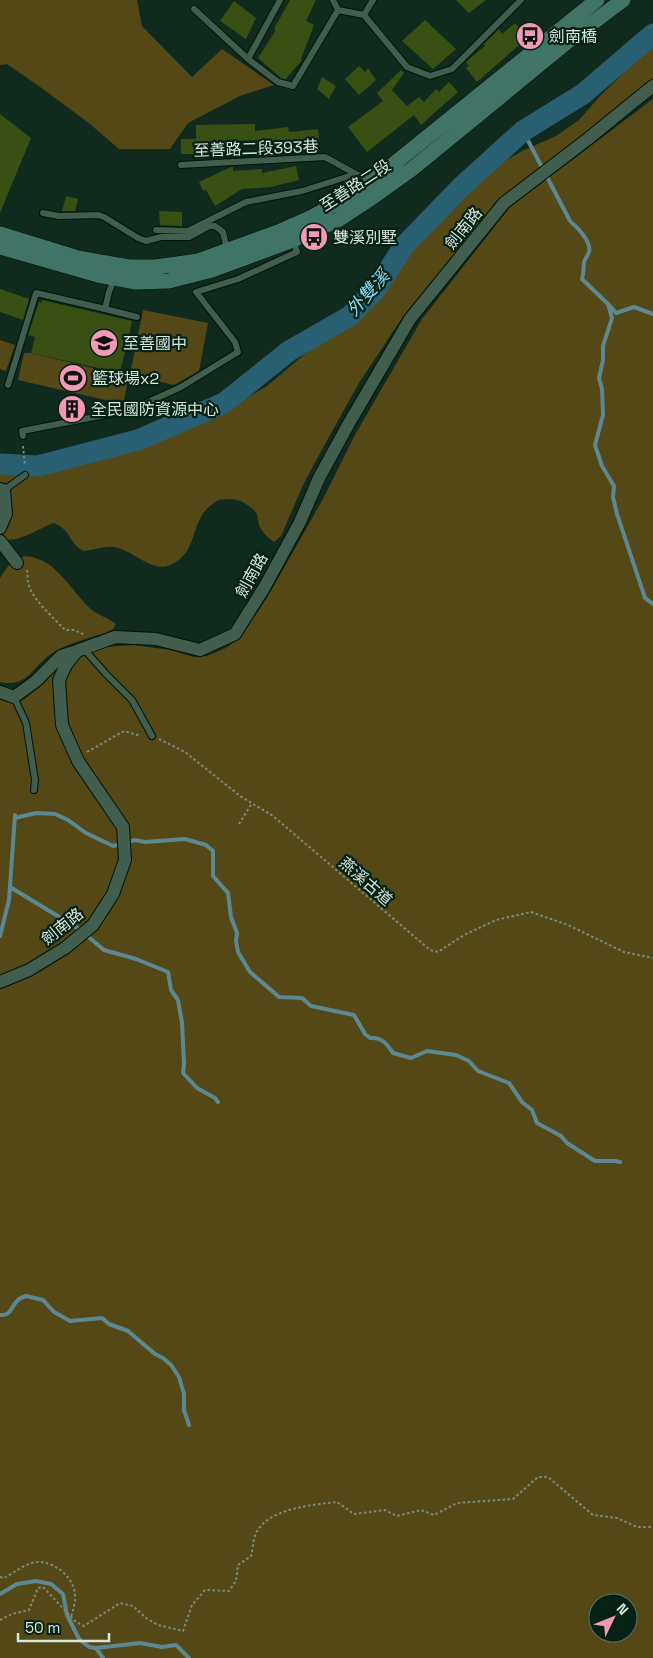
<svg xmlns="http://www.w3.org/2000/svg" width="653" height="1658" font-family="'Space Grotesk','Noto Sans TC',sans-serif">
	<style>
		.green { fill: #544816; fill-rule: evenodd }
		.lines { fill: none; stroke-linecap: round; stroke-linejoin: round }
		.stream { stroke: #5c8892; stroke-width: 4 }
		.river { stroke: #285f72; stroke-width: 21 }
		.building { fill: #3a4f14 }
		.lane-casing { stroke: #001307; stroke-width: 8 }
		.street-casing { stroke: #001307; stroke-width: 14 }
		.secondary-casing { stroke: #001307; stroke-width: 16 }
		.path { stroke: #788d81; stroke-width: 2; stroke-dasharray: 2.5 2.5; stroke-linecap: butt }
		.lane { stroke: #405d4d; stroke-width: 6 }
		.street { stroke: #405d4d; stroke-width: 12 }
		.secondary { stroke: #3f7467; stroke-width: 15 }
		.labels { text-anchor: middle; stroke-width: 4.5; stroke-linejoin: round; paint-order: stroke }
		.poi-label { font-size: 16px; fill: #d7e7dd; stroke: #062214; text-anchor: start }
		.street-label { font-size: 16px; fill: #d7e7dd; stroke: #062214 }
		.water-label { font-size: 18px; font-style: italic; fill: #8cd8f3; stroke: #062214 }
	</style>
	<rect width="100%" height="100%" fill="#102b1d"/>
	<!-- green -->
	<path class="green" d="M 0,0 L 137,0 L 142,26 L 192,77 L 222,49 L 274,85 L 240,96 L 188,123 L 170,149 L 119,149 L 90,124 L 43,89 L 7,64 L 0,65 Z
		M 653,44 L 653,79 L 555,158 L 501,198 L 402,318 L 359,383 L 325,444 L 304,483 L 281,536 L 274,542 C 268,538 262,532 259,525 C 258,522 258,517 257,514 C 252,506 239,499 231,499 C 227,499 222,499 219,500 C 216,501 213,504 210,506 C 189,523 199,556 167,566 C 151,571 130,549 114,547 C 104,546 94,550 84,551 C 69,545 71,528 53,523 C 37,529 17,545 0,538 L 0,470 L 37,471 L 78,464 L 135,449 L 226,410 L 267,386 L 312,348 L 342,330 L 373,301 L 421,240 L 444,215 L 496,166 L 522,151 L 556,136 L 579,120 L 601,95 Z
		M 653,99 L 653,1658 L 0,1658 L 0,699 L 7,702 L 23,700 L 44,683 L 55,671 L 86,653 L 107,647 L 133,645 L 170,650 L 194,657 L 207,656 L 226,648 L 241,637 L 268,596 L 323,499 L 356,433 L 422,319 L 510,207 ZM 598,1603 L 628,1603 L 628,1633 L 598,1633 Z
		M 143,310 L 208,323 L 199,371 L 174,385 L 130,375 Z
		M 0,340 L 15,345 L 6,371 L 0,369 Z
		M 24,353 L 31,353 L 129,377 L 123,404 L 18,380 Z
		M 25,556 C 57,558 71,592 93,611 C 100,616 109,618 116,624 L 113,629 L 105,633 C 89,638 65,644 51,654 C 32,667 28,688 0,682 L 0,578 L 8,566 Z"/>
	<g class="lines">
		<!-- stream -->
		<path class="stream" d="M 523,131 L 570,221 C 577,227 592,242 589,252 C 588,256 584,259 584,263 C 583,270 584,273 582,279 L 608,304 L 612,318 L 603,346 L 603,360 L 599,378 L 602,389 L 603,415 L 595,445 L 602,466 L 614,486 L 613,497 L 617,514 L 645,598 L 653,604
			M 609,305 L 616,313 L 634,307 L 653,314
			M 15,818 L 36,813 L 55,814 L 68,820 L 86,833 L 113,846 L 135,840 L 145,842 L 185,839 L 206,845 L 213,851 L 213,876 L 228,893 L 231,917 L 237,933 L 236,941 L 238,952 L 250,972 L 279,997 L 302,998 L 311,1006 L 354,1015 L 365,1034 L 370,1038 C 382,1037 387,1044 393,1053 L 411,1058 L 427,1051 L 456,1055 L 469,1061 L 478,1071 L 509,1083 L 522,1102 L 532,1110 L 537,1123 L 561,1136 L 567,1143 L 595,1161 L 615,1161 L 620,1162
			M 10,887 L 79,929 L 104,950 L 136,959 L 168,972 L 171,990 L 178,1000 L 182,1023 L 184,1064 L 183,1073 L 197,1088 L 215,1098 L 218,1102
			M 0,936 L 9,900 L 15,815
			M 0,1315 C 12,1316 11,1306 18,1300 C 20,1298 23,1297 26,1296 L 43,1300 L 54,1312 L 70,1321 L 102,1318 L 109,1324 L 128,1331 L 155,1354 L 163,1358 L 171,1365 L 179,1377 L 184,1394 L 184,1410 L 189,1425
			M 0,1594 L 17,1584 L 36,1581 L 51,1584 L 63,1594 L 67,1615 L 79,1639 L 89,1647 L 96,1648 L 140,1643 L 162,1647 L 176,1645 L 189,1658
			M 96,1648 L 103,1658"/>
		<!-- river -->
		<path class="river" d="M 0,464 L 38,466 L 138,440 L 224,403 L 289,351 L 350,316 L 376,289 L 404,246 L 461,187 L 523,131 L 583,94 L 653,34"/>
	</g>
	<!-- building -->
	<path class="building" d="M 290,0 L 316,0 L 306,21 L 314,25 L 301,59 L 302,60 L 286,79 L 281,78 L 258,58 L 276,30 L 274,29 Z
		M 456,0 L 486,0 L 469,13 Z
		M 234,1 L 256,18 L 246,39 L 220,21 Z
		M 425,20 L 456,49 L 433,69 L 402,41 Z
		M 515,23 L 527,38 L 477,82 L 466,68 L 469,66 L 466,62 L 485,46 L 484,44 L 499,29 L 502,34 Z
		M 359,66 L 365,72 L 368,68 L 376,80 L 359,95 L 345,79 Z
		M 401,70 L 404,73 L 392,90 L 407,106 L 419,97 L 424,102 L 436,89 L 439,92 L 449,82 L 458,92 L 421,125 L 414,115 L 367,152 L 348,127 L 383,101 L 377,93 Z
		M 322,77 L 336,86 L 329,99 L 317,89 Z
		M 0,114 L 31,138 L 0,213 Z
		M 255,124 L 255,131 L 288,127 L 289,132 L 318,129 L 320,147 L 297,149 L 297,145 L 265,148 L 264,140 L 232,141 L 233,154 L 181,154 L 181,139 L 196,139 L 196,125 Z
		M 296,166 L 299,180 L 271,187 L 242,189 L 215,206 L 206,190 L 203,191 L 199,182 L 231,167 L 233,167 L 233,171 L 262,169 L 262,173 Z
		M 66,196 L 78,199 L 75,211 L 62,211 Z
		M 159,211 L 182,212 L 182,226 L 160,225 Z
		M 0,289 L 29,299 L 23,320 L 0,312 Z
		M 42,300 L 132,321 L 120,373 L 31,353 L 35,337 L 28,335 L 39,302 L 42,303 Z
		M 67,399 L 80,403 L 77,415 L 69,417 L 63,415 Z"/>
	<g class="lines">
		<defs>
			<path id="lane" d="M 333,0 L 338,10 L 364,15 L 407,67 L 430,76 L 452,69 L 521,0
				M 194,9 L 248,59 L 278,82 L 293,86 L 338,10
				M 364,15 L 373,0
				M 248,59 L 280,0
				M 181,165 L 325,157 L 356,174 L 373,180
				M 43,213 L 59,216 L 98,215 L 104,217 L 138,238 L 146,241 L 161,237 L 189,237 L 209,226 L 215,226 L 223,232 L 227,250
				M 156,230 L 188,231 L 246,202 L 302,191 L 356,174
				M 105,309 L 137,317
				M 8,385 L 36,293 L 105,309 L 109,292 L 114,279
				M 23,436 L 22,431 L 131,410 L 181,387 L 238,352 L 235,342 L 196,292 L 238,279 L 297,252 L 293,240
				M 4,490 L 25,475
				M 84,649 L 106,674 L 132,700 L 152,736
				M 14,697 L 26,723 L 35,780 L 34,790"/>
			<path id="street" d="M 0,489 L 4,490 L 6,514 L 0,528
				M 0,541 L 17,563
				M 0,692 L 14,697 L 36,681 L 61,656 L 77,651
				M 0,982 L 29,970 L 65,948 L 93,925 L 113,894 L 125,860 L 123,827 L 78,761 L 62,725 L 59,680 L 66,665 L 77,651 L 115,637 L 156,639 L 200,650 L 235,634 L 264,588 L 300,522 L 319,478 L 348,425 L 410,319 L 504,203 L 589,138 L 653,86"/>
			<path id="secondary" d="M 0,234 L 78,258 L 129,267 L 156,267 L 198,261 L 278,232 L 312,217 L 364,188 L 597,0
				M 0,247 L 98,275 L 136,282 L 169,281 L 212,270 L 293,240 L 338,220 L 373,197 L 412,169 L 567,42 L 623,0"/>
		</defs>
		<!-- lane casing -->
		<use href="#lane" class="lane-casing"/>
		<!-- street casing -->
		<use href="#street" class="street-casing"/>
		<!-- secondary casing -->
		<use href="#secondary" class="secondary-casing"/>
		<!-- path -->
		<path class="path" d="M 23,446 L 25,466
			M 27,570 C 28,575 27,581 29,586 C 34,601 54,618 65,630 L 74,630 L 85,635
			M 159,739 L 185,752 L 240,796 L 273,816 L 430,950 L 438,952 L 464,935 L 496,920 L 531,912 L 568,925 L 624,952 L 653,958
			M 87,752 L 124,731 L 141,736
			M 239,824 L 252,803
			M 0,1577 L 4,1578 C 14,1573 28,1561 40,1562 C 56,1563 73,1577 75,1594 C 76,1601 73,1610 71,1617
			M 0,1620 L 12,1614 L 29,1610 L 38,1588 L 43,1587 L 76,1622 L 84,1626 L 120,1603 L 133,1606 L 146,1618 L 158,1625 L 183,1631 L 192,1605 L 205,1590 L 229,1591 L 236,1581 L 238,1565 L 251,1556 C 253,1549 253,1539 256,1533 C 269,1508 312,1505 337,1502 L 354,1514 L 385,1510 L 397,1516 L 421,1510 L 434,1515 L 457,1503 L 513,1499 L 538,1477 L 548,1477 L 593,1515 L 617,1518 L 637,1527 L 653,1527"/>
		<!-- lane -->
		<use href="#lane" class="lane"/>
		<!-- street -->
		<use href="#street" class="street"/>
		<!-- secondary -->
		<use href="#secondary" class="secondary"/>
	</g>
	<!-- icons -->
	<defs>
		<symbol id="bus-disc" viewBox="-11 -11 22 22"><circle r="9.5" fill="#f09ab5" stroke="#062214"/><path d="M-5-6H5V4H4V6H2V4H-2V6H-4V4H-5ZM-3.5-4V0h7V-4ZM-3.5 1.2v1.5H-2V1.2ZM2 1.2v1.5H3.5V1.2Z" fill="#111"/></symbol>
		<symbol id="school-disc" viewBox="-11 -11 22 22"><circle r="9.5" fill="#f09ab5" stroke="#062214"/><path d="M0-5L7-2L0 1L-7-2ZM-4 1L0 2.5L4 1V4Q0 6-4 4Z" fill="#111"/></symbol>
		<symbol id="stadium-disc" viewBox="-11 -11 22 22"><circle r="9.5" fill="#f09ab5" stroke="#062214"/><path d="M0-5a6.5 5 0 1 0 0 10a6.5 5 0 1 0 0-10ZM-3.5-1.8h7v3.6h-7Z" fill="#111"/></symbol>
		<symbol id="building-disc" viewBox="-11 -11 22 22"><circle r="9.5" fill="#f09ab5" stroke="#062214"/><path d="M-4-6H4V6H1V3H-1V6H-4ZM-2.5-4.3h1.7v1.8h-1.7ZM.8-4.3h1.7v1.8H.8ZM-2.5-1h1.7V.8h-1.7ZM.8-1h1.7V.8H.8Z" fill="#111"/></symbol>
	</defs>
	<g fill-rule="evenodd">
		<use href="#bus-disc" x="514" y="20" width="32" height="32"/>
		<use href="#bus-disc" x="298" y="221" width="32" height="32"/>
		<use href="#school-disc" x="88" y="327" width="32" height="32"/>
		<use href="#stadium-disc" x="57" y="362" width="32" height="32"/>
		<use href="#building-disc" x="56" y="393" width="32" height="32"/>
	</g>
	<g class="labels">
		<!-- poi labels -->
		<g class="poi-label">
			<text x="549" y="42">劍南橋</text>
			<text x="333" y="243">雙溪別墅</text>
			<text x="123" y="349">至善國中</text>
			<text x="92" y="384">籃球場x2</text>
			<text x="91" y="415">全民國防資源中心</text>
		</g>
		<!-- street labels -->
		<g class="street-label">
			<text transform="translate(256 148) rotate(-2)" y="6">至善路二段393巷</text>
			<text transform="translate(355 185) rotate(-33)" y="6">至善路二段</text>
			<text transform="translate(463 228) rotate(-51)" y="6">劍南路</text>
			<text transform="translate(251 575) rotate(-61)" y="6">劍南路</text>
			<text transform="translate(366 881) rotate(41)" y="6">燕溪古道</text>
			<text transform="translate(62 926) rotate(-39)" y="6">劍南路</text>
		</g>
		<!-- water labels -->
		<g class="water-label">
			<text transform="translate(368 293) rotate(-49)" y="6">外雙溪</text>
		</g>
	</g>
	<!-- north arrow -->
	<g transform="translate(613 1618) rotate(47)"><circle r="24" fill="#062214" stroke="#5a7164"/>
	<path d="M0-4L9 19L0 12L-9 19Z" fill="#f09ab5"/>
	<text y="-8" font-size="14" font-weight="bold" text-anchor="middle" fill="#d7e7dd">N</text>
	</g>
	<!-- scale -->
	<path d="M18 1633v8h91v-8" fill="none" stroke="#d7e7dd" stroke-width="2.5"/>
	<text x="25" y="1633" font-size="15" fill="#d7e7dd" stroke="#062214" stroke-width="4" paint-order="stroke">50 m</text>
</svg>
